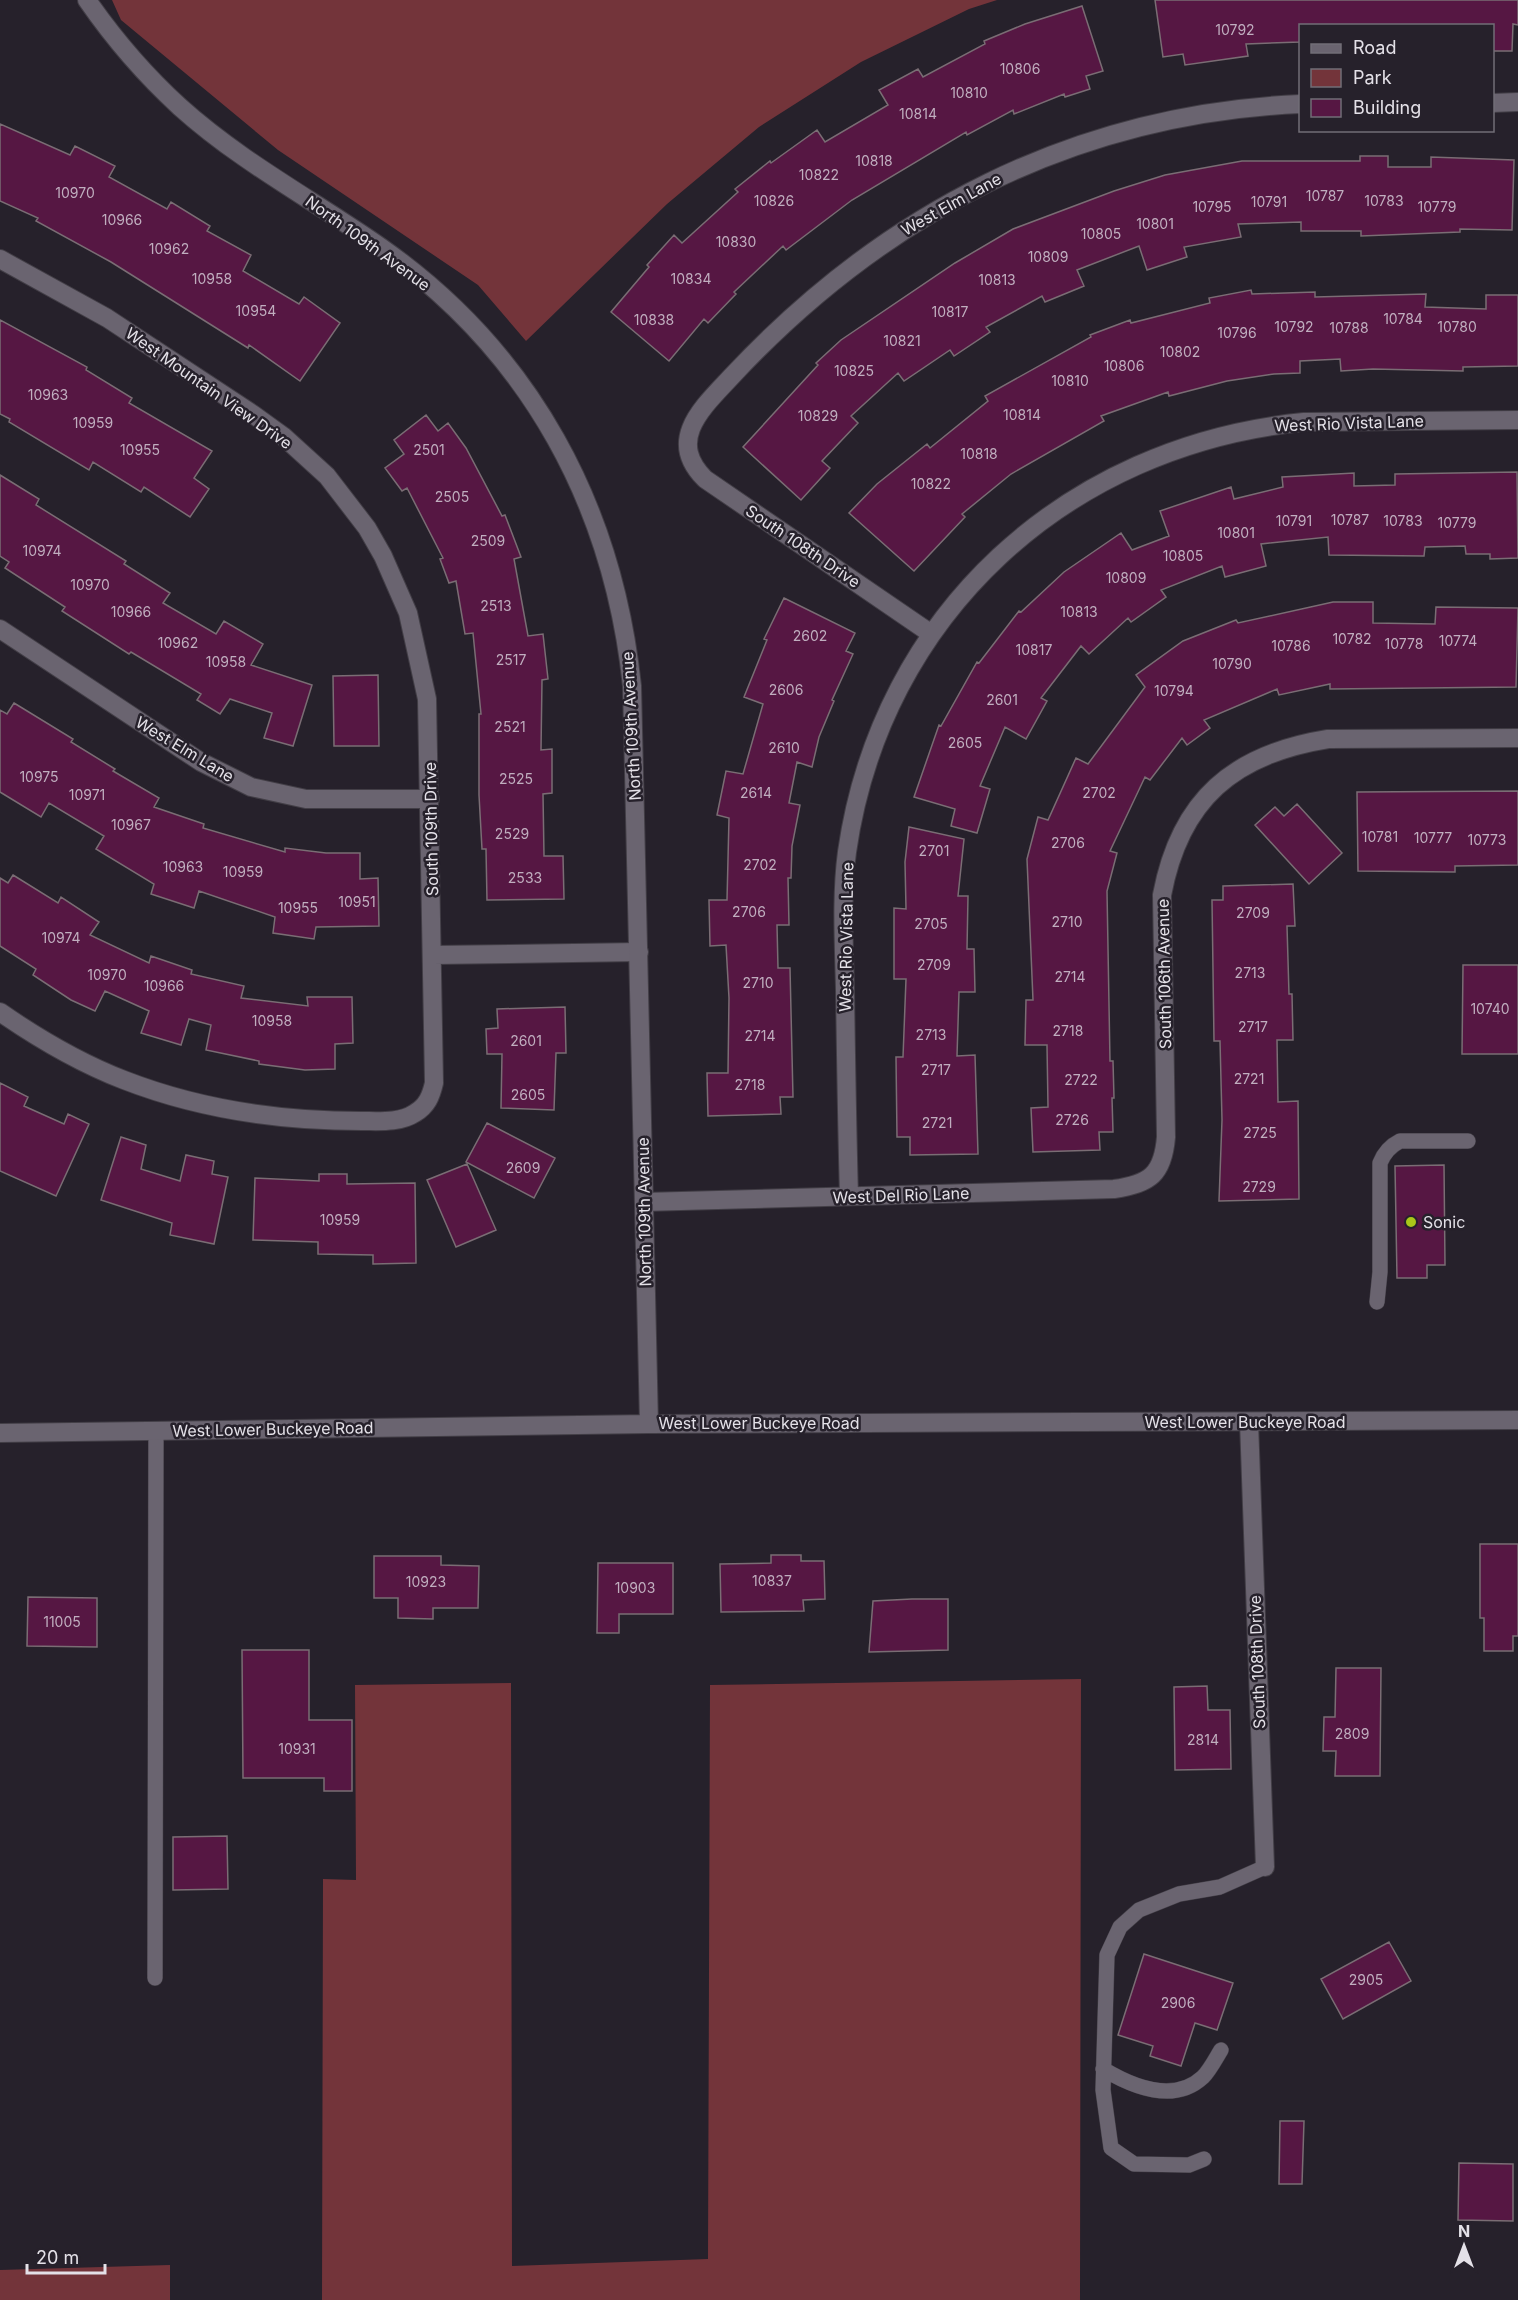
<svg xmlns="http://www.w3.org/2000/svg" width="1518" height="2300" font-family="Inter,sans-serif">
	<style>
		.green { fill: #73343a }
		.building { fill: #561743; stroke: #7a6d74; stroke-width: 1.5 }
		.lines { fill: none; stroke-linecap: round; stroke-linejoin: round }
		.lane-casing { stroke: #423e46; stroke-width: 16 }
		.street-casing { stroke: #423e46; stroke-width: 20 }
		.secondary-casing { stroke: #423e46; stroke-width: 20 }
		.lane { stroke: #6a6470; stroke-width: 15 }
		.street { stroke: #6a6470; stroke-width: 18 }
		.secondary { stroke: #6a6470; stroke-width: 18 }
		.poi-dot { fill: #a9c719; stroke: #26212b; stroke-width: 2 }
		.labels { text-anchor: middle; stroke-width: 5; stroke-linejoin: round; paint-order: stroke }
		.number-label { font-size: 14px; fill: #c0aebf }
		.street-label { font-size: 16px; fill: #e4e1e8; stroke: #26212b }
		.poi-label { font-size: 16px; fill: #e4e1e8; stroke: #26212b; text-anchor: start }
	</style>
	<rect width="100%" height="100%" fill="#26212b"/>
	<!-- green -->
	<path class="green" d="M 112,0 L 997,0 L 969,9 L 861,62 L 759,127 L 667,204 L 526,341 L 478,285 L 278,150 L 121,20 Z
		M 1081,1679 L 1080,2300 L 322,2300 L 323,1879 L 356,1880 L 355,1685 L 511,1683 L 512,2266 L 708,2259 L 710,1685 Z
		M 170,2265 L 170,2300 L 0,2300 L 0,2270 Z"/>
	<!-- building -->
	<path class="building" d="M 1155,0 L 1518,0 L 1518,25 L 1513,24 L 1512,51 L 1492,51 L 1492,26 L 1300,26 L 1300,42 L 1246,44 L 1248,56 L 1185,65 L 1183,54 L 1163,57 Z
		M 1082,6 L 1103,71 L 1086,76 L 1090,89 L 1065,97 L 1064,94 L 1014,114 L 1013,110 L 967,135 L 966,132 L 852,200 L 786,250 L 783,246 L 734,292 L 736,294 L 708,323 L 704,319 L 669,361 L 611,312 L 649,267 L 647,265 L 674,235 L 682,243 L 738,192 L 735,189 L 770,161 L 771,163 L 817,130 L 825,142 L 888,105 L 879,90 L 918,69 L 923,77 L 985,44 L 984,41 L 1025,24 Z
		M 0,124 L 70,155 L 75,146 L 115,166 L 109,177 L 167,209 L 171,202 L 210,226 L 207,231 L 251,255 L 243,271 L 299,304 L 304,297 L 340,323 L 300,381 L 249,345 L 248,348 L 111,262 L 36,221 L 38,218 L 0,201 Z
		M 1360,156 L 1388,156 L 1388,167 L 1431,167 L 1431,157 L 1514,160 L 1512,230 L 1460,229 L 1460,232 L 1361,236 L 1361,231 L 1301,231 L 1301,222 L 1238,224 L 1241,237 L 1184,247 L 1187,257 L 1147,270 L 1139,246 L 1077,270 L 1084,286 L 1045,302 L 1042,296 L 986,327 L 990,332 L 954,356 L 950,350 L 904,381 L 898,373 L 851,416 L 858,423 L 822,461 L 830,468 L 801,500 L 743,447 L 818,365 L 816,363 L 841,340 L 955,263 L 1013,229 L 1114,191 L 1165,175 L 1242,161 L 1360,161 Z
		M 1251,290 L 1252,294 L 1315,292 L 1315,297 L 1426,294 L 1425,307 L 1486,309 L 1486,295 L 1518,295 L 1518,366 L 1463,367 L 1463,371 L 1373,369 L 1341,371 L 1340,359 L 1300,361 L 1300,373 L 1274,374 L 1227,381 L 1169,396 L 1168,392 L 1101,416 L 1104,421 L 1011,474 L 962,514 L 965,517 L 914,571 L 849,513 L 877,484 L 927,444 L 930,448 L 988,401 L 985,396 L 1091,337 L 1090,335 L 1130,320 L 1131,323 L 1210,303 L 1209,298 Z
		M 0,320 L 87,367 L 86,370 L 132,398 L 129,403 L 212,451 L 194,478 L 209,489 L 190,517 L 144,487 L 141,492 L 93,462 L 89,470 L 9,422 L 10,419 L 0,414 Z
		M 426,415 L 438,431 L 448,423 L 466,448 L 502,516 L 505,515 L 521,557 L 514,559 L 528,636 L 543,634 L 548,679 L 542,680 L 541,750 L 552,749 L 552,793 L 543,794 L 544,856 L 563,856 L 564,899 L 487,900 L 486,849 L 482,849 L 479,795 L 479,714 L 481,714 L 473,633 L 465,634 L 456,581 L 449,583 L 440,559 L 443,558 L 407,488 L 402,491 L 385,468 L 404,454 L 394,440 Z
		M 1517,472 L 1518,558 L 1490,559 L 1490,554 L 1466,554 L 1465,546 L 1425,547 L 1424,556 L 1329,555 L 1328,537 L 1261,544 L 1266,566 L 1225,577 L 1222,566 L 1161,590 L 1166,597 L 1131,622 L 1128,618 L 1089,654 L 1081,646 L 1041,698 L 1047,701 L 1026,739 L 1005,727 L 980,786 L 990,789 L 977,833 L 951,826 L 955,809 L 914,797 L 939,725 L 941,726 L 977,662 L 979,663 L 1019,611 L 1021,612 L 1064,572 L 1121,533 L 1132,550 L 1169,536 L 1160,511 L 1231,487 L 1234,499 L 1283,487 L 1282,477 L 1354,473 L 1354,486 L 1395,485 L 1395,474 Z
		M 0,475 L 39,499 L 36,505 L 126,561 L 124,564 L 170,593 L 163,603 L 216,634 L 224,621 L 263,644 L 251,665 L 312,685 L 293,746 L 264,738 L 272,713 L 230,699 L 220,714 L 197,700 L 201,694 L 131,652 L 129,654 L 62,611 L 65,607 L 5,568 L 9,562 L 0,556 Z
		M 784,598 L 855,633 L 846,651 L 853,654 L 832,700 L 834,701 L 819,737 L 812,767 L 797,762 L 789,803 L 800,805 L 792,846 L 791,878 L 788,878 L 789,925 L 777,925 L 778,968 L 790,968 L 793,1097 L 780,1097 L 781,1114 L 708,1116 L 707,1073 L 728,1073 L 729,998 L 726,945 L 710,946 L 709,900 L 727,900 L 729,818 L 717,815 L 726,771 L 743,774 L 763,704 L 744,697 L 767,640 L 764,639 Z
		M 1333,602 L 1373,602 L 1373,623 L 1435,624 L 1436,607 L 1518,608 L 1516,687 L 1330,689 L 1330,684 L 1279,695 L 1277,689 L 1204,720 L 1210,728 L 1187,745 L 1182,738 L 1150,780 L 1145,777 L 1110,851 L 1117,853 L 1107,891 L 1110,1061 L 1113,1061 L 1114,1098 L 1112,1098 L 1113,1132 L 1099,1132 L 1100,1150 L 1033,1152 L 1031,1108 L 1048,1107 L 1047,1045 L 1025,1045 L 1026,1000 L 1033,1000 L 1027,859 L 1038,817 L 1048,820 L 1076,758 L 1088,764 L 1145,687 L 1136,675 L 1183,641 L 1236,620 L 1238,623 Z
		M 378,675 L 379,746 L 334,746 L 333,676 Z
		M 14,703 L 73,739 L 71,742 L 115,769 L 113,771 L 159,798 L 154,807 L 204,824 L 203,828 L 285,852 L 285,848 L 326,853 L 360,853 L 360,879 L 378,878 L 379,926 L 316,927 L 314,939 L 273,933 L 275,917 L 199,891 L 194,908 L 151,894 L 154,884 L 96,849 L 104,836 L 49,803 L 41,817 L 0,792 L 0,710 L 7,714 Z
		M 1518,791 L 1518,865 L 1455,866 L 1455,872 L 1358,871 L 1357,792 Z
		M 1297,804 L 1342,853 L 1309,884 L 1255,825 L 1275,807 L 1284,816 Z
		M 909,827 L 964,839 L 958,896 L 968,896 L 967,949 L 974,949 L 975,992 L 959,992 L 957,1056 L 975,1055 L 978,1154 L 910,1155 L 910,1137 L 897,1137 L 896,1057 L 903,1057 L 906,979 L 894,979 L 894,908 L 906,909 L 905,862 Z
		M 13,875 L 58,903 L 61,897 L 99,922 L 90,935 L 149,963 L 151,956 L 192,970 L 191,974 L 244,986 L 241,998 L 308,1006 L 307,997 L 352,997 L 353,1043 L 335,1044 L 335,1069 L 305,1070 L 259,1064 L 259,1061 L 206,1050 L 211,1025 L 189,1019 L 181,1045 L 141,1033 L 149,1011 L 105,991 L 95,1011 L 71,1000 L 33,975 L 36,969 L 0,946 L 0,878 L 8,883 Z
		M 1293,884 L 1295,926 L 1287,926 L 1289,994 L 1292,994 L 1293,1040 L 1277,1040 L 1278,1102 L 1298,1101 L 1299,1199 L 1219,1201 L 1222,1120 L 1220,1041 L 1214,1041 L 1212,900 L 1223,900 L 1223,886 Z
		M 1463,965 L 1518,965 L 1518,1054 L 1462,1054 Z
		M 565,1007 L 566,1053 L 556,1053 L 554,1110 L 501,1108 L 502,1054 L 487,1054 L 486,1029 L 498,1028 L 497,1009 Z
		M 0,1083 L 28,1097 L 24,1106 L 64,1124 L 68,1114 L 89,1124 L 56,1196 L 0,1171 Z
		M 487,1123 L 555,1158 L 534,1198 L 466,1162 Z
		M 121,1137 L 146,1145 L 141,1169 L 180,1181 L 186,1155 L 214,1161 L 212,1174 L 228,1177 L 214,1244 L 170,1235 L 172,1223 L 101,1200 Z
		M 467,1164 L 496,1230 L 456,1247 L 427,1180 Z
		M 1444,1165 L 1445,1265 L 1427,1265 L 1427,1278 L 1397,1278 L 1395,1166 Z
		M 319,1174 L 347,1174 L 347,1184 L 415,1183 L 416,1263 L 373,1264 L 373,1255 L 318,1254 L 318,1242 L 253,1240 L 255,1178 L 319,1181 Z
		M 1480,1544 L 1518,1544 L 1518,1636 L 1513,1636 L 1513,1651 L 1484,1651 L 1484,1618 L 1480,1618 Z
		M 771,1555 L 801,1555 L 801,1561 L 824,1561 L 825,1599 L 803,1600 L 804,1611 L 721,1612 L 720,1564 L 771,1563 Z
		M 374,1556 L 441,1556 L 441,1565 L 479,1566 L 478,1608 L 433,1608 L 433,1619 L 398,1618 L 398,1598 L 374,1598 Z
		M 598,1563 L 673,1563 L 673,1614 L 619,1614 L 619,1633 L 597,1633 Z
		M 28,1597 L 97,1598 L 97,1647 L 27,1646 Z
		M 912,1599 L 948,1599 L 948,1650 L 869,1652 L 873,1601 Z
		M 242,1650 L 309,1650 L 309,1720 L 352,1720 L 352,1791 L 324,1791 L 324,1778 L 243,1778 Z
		M 1336,1668 L 1381,1668 L 1380,1776 L 1335,1776 L 1336,1751 L 1323,1751 L 1324,1717 L 1335,1717 Z
		M 1207,1686 L 1208,1710 L 1230,1710 L 1231,1769 L 1175,1770 L 1174,1687 Z
		M 227,1836 L 228,1889 L 173,1890 L 173,1837 Z
		M 1389,1942 L 1411,1981 L 1343,2019 L 1321,1979 Z
		M 1144,1954 L 1233,1983 L 1217,2030 L 1195,2023 L 1181,2066 L 1150,2056 L 1153,2046 L 1118,2035 Z
		M 1280,2121 L 1304,2121 L 1302,2184 L 1279,2184 Z
		M 1459,2163 L 1513,2164 L 1513,2221 L 1458,2220 Z"/>
	<g class="lines">
		<defs>
			<path id="lane" d="M 1377,1302 L 1380,1272 L 1380,1163 C 1384,1153 1390,1146 1400,1141 L 1468,1141
				M 155,1978 L 156,1430
				M 1103,2069 C 1133,2087 1174,2104 1203,2077 C 1210,2070 1216,2058 1221,2050
				M 1204,2159 L 1189,2165 L 1134,2164 L 1111,2148 L 1103,2090 L 1107,1955 L 1120,1927 L 1139,1910 L 1179,1894 L 1220,1887 L 1265,1867"/>
			<path id="street" d="M 1492,103 L 1518,102
				M 0,259 L 107,318 L 254,415 L 283,436 L 327,476 L 367,528 L 383,556 L 408,613 L 427,699 L 434,1083 C 431,1096 427,1106 415,1113 C 400,1123 379,1121 362,1121 C 280,1121 201,1110 124,1080 C 80,1063 39,1039 0,1012
				M 0,629 L 201,762 L 251,787 L 306,799 L 430,799
				M 930,633 L 705,479 C 666,440 702,408 731,377 C 884,213 1074,114 1300,104
				M 433,955 L 639,952
				M 849,1196 C 847,1127 846,1059 845,990 C 844,944 841,897 847,852 C 881,614 1067,445 1304,422 L 1518,420
				M 644,1202 L 1114,1189 C 1150,1184 1163,1174 1166,1137 L 1162,895 C 1180,799 1234,754 1328,739 L 1518,738
				M 1249,1422 L 1265,1867"/>
			<path id="secondary" d="M 87,0 C 114,39 145,75 180,107 C 241,162 315,201 382,248 C 531,353 613,506 632,686 L 649,1424
				M 0,1433 L 649,1424 L 1518,1420"/>
		</defs>
		<!-- lane casing -->
		<use href="#lane" class="lane-casing"/>
		<!-- street casing -->
		<use href="#street" class="street-casing"/>
		<!-- secondary casing -->
		<use href="#secondary" class="secondary-casing"/>
		<!-- lane -->
		<use href="#lane" class="lane"/>
		<!-- street -->
		<use href="#street" class="street"/>
		<!-- secondary -->
		<use href="#secondary" class="secondary"/>
	</g>
	<!-- markers -->
	<circle class="poi-dot" cx="1411" cy="1222" r="6"/>
	<g class="labels">
		<!-- number labels -->
		<g class="number-label">
			<text x="1235" y="35">10792</text>
			<text x="1020" y="74">10806</text>
			<text x="969" y="98">10810</text>
			<text x="918" y="119">10814</text>
			<text x="874" y="166">10818</text>
			<text x="819" y="180">10822</text>
			<text x="75" y="198">10970</text>
			<text x="1325" y="201">10787</text>
			<text x="774" y="206">10826</text>
			<text x="1384" y="206">10783</text>
			<text x="1269" y="207">10791</text>
			<text x="1212" y="212">10795</text>
			<text x="1437" y="212">10779</text>
			<text x="122" y="225">10966</text>
			<text x="1155" y="229">10801</text>
			<text x="1101" y="239">10805</text>
			<text x="736" y="247">10830</text>
			<text x="169" y="254">10962</text>
			<text x="1048" y="262">10809</text>
			<text x="212" y="284">10958</text>
			<text x="691" y="284">10834</text>
			<text x="997" y="285">10813</text>
			<text x="256" y="316">10954</text>
			<text x="950" y="317">10817</text>
			<text x="1403" y="324">10784</text>
			<text x="654" y="325">10838</text>
			<text x="1294" y="332">10792</text>
			<text x="1457" y="332">10780</text>
			<text x="1349" y="333">10788</text>
			<text x="1237" y="338">10796</text>
			<text x="902" y="346">10821</text>
			<text x="1180" y="357">10802</text>
			<text x="1124" y="371">10806</text>
			<text x="854" y="376">10825</text>
			<text x="1070" y="386">10810</text>
			<text x="48" y="400">10963</text>
			<text x="1022" y="420">10814</text>
			<text x="818" y="421">10829</text>
			<text x="93" y="428">10959</text>
			<text x="140" y="455">10955</text>
			<text x="429" y="455">2501</text>
			<text x="979" y="459">10818</text>
			<text x="931" y="489">10822</text>
			<text x="452" y="502">2505</text>
			<text x="1350" y="525">10787</text>
			<text x="1294" y="526">10791</text>
			<text x="1403" y="526">10783</text>
			<text x="1457" y="528">10779</text>
			<text x="1236" y="538">10801</text>
			<text x="488" y="546">2509</text>
			<text x="42" y="556">10974</text>
			<text x="1183" y="561">10805</text>
			<text x="1126" y="583">10809</text>
			<text x="90" y="590">10970</text>
			<text x="496" y="611">2513</text>
			<text x="131" y="617">10966</text>
			<text x="1079" y="617">10813</text>
			<text x="810" y="641">2602</text>
			<text x="1352" y="644">10782</text>
			<text x="1458" y="646">10774</text>
			<text x="178" y="648">10962</text>
			<text x="1404" y="649">10778</text>
			<text x="1291" y="651">10786</text>
			<text x="1034" y="655">10817</text>
			<text x="511" y="665">2517</text>
			<text x="226" y="667">10958</text>
			<text x="1232" y="669">10790</text>
			<text x="786" y="695">2606</text>
			<text x="1174" y="696">10794</text>
			<text x="1002" y="705">2601</text>
			<text x="510" y="732">2521</text>
			<text x="965" y="748">2605</text>
			<text x="784" y="753">2610</text>
			<text x="39" y="782">10975</text>
			<text x="516" y="784">2525</text>
			<text x="756" y="798">2614</text>
			<text x="1099" y="798">2702</text>
			<text x="87" y="800">10971</text>
			<text x="131" y="830">10967</text>
			<text x="512" y="839">2529</text>
			<text x="1380" y="842">10781</text>
			<text x="1433" y="843">10777</text>
			<text x="1487" y="845">10773</text>
			<text x="1068" y="848">2706</text>
			<text x="934" y="856">2701</text>
			<text x="760" y="870">2702</text>
			<text x="183" y="872">10963</text>
			<text x="243" y="877">10959</text>
			<text x="525" y="883">2533</text>
			<text x="357" y="907">10951</text>
			<text x="298" y="913">10955</text>
			<text x="749" y="917">2706</text>
			<text x="1253" y="918">2709</text>
			<text x="1067" y="927">2710</text>
			<text x="931" y="929">2705</text>
			<text x="61" y="943">10974</text>
			<text x="934" y="970">2709</text>
			<text x="1250" y="978">2713</text>
			<text x="107" y="980">10970</text>
			<text x="1070" y="982">2714</text>
			<text x="758" y="988">2710</text>
			<text x="164" y="991">10966</text>
			<text x="1490" y="1014">10740</text>
			<text x="272" y="1026">10958</text>
			<text x="1253" y="1032">2717</text>
			<text x="1068" y="1036">2718</text>
			<text x="931" y="1040">2713</text>
			<text x="760" y="1041">2714</text>
			<text x="526" y="1046">2601</text>
			<text x="936" y="1075">2717</text>
			<text x="1249" y="1084">2721</text>
			<text x="1081" y="1085">2722</text>
			<text x="750" y="1090">2718</text>
			<text x="528" y="1100">2605</text>
			<text x="1072" y="1125">2726</text>
			<text x="937" y="1128">2721</text>
			<text x="1260" y="1138">2725</text>
			<text x="523" y="1173">2609</text>
			<text x="1259" y="1192">2729</text>
			<text x="340" y="1225">10959</text>
			<text x="772" y="1586">10837</text>
			<text x="426" y="1587">10923</text>
			<text x="635" y="1593">10903</text>
			<text x="62" y="1627">11005</text>
			<text x="1352" y="1739">2809</text>
			<text x="1203" y="1745">2814</text>
			<text x="297" y="1754">10931</text>
			<text x="1366" y="1985">2905</text>
			<text x="1178" y="2008">2906</text>
		</g>
		<!-- street labels -->
		<g class="street-label">
			<text transform="translate(951 204) rotate(-29)" y="6">West Elm Lane</text>
			<text transform="translate(368 243) rotate(36)" y="6">North 109th Avenue</text>
			<text transform="translate(209 388) rotate(35)" y="6">West Mountain View Drive</text>
			<text transform="translate(1349 423) rotate(-2)" y="6">West Rio Vista Lane</text>
			<text transform="translate(803 546) rotate(34)" y="6">South 108th Drive</text>
			<text transform="translate(631 726) rotate(-93)" y="6">North 109th Avenue</text>
			<text transform="translate(185 749) rotate(31)" y="6">West Elm Lane</text>
			<text transform="translate(431 829) rotate(-91)" y="6">South 109th Drive</text>
			<text transform="translate(846 937) rotate(-89)" y="6">West Rio Vista Lane</text>
			<text transform="translate(1164 974) rotate(-91)" y="6">South 106th Avenue</text>
			<text transform="translate(901 1195) rotate(-2)" y="6">West Del Rio Lane</text>
			<text transform="translate(644 1212) rotate(-91)" y="6">North 109th Avenue</text>
			<text x="1245" y="1428">West Lower Buckeye Road</text>
			<text x="759" y="1429">West Lower Buckeye Road</text>
			<text transform="translate(273 1429) rotate(-1)" y="6">West Lower Buckeye Road</text>
			<text transform="translate(1257 1662) rotate(-92)" y="6">South 108th Drive</text>
		</g>
		<!-- poi labels -->
		<g class="poi-label">
			<text x="1423" y="1228">Sonic</text>
		</g>
	</g>
	<!-- legend -->
	<rect x="1299" y="24" width="195" height="108" fill="#26212b" stroke="#726e77" stroke-width="1.5"/>
	<rect x="1311" y="44" width="30" height="9" fill="#6a6470" stroke="#726e77" stroke-width="1.5"/>
	<text x="1353" y="54" font-size="18" fill="#e4e1e8">Road</text>
	<rect x="1311" y="69" width="30" height="18" fill="#73343a" stroke="#726e77" stroke-width="1.5"/>
	<text x="1353" y="84" font-size="18" fill="#e4e1e8">Park</text>
	<rect x="1311" y="99" width="30" height="18" fill="#561743" stroke="#726e77" stroke-width="1.5"/>
	<text x="1353" y="114" font-size="18" fill="#e4e1e8">Building</text>
	<!-- north arrow -->
	<g transform="translate(1464 2246)" stroke="#26212b" stroke-width="4.5" paint-order="stroke">
	<path d="M0-4.5L10 22L0 15L-10 22Z" fill="#e4e1e8"/>
	<text y="-9" font-size="16" font-weight="bold" text-anchor="middle" fill="#e4e1e8">N</text>
	</g>
	<!-- scale -->
	<path d="M27 2264v9h78v-9" fill="none" stroke="#e4e1e8" stroke-width="3"/>
	<text x="36" y="2264" font-size="18" fill="#e4e1e8" stroke="#26212b" stroke-width="4.5" paint-order="stroke">20 m</text>
</svg>
